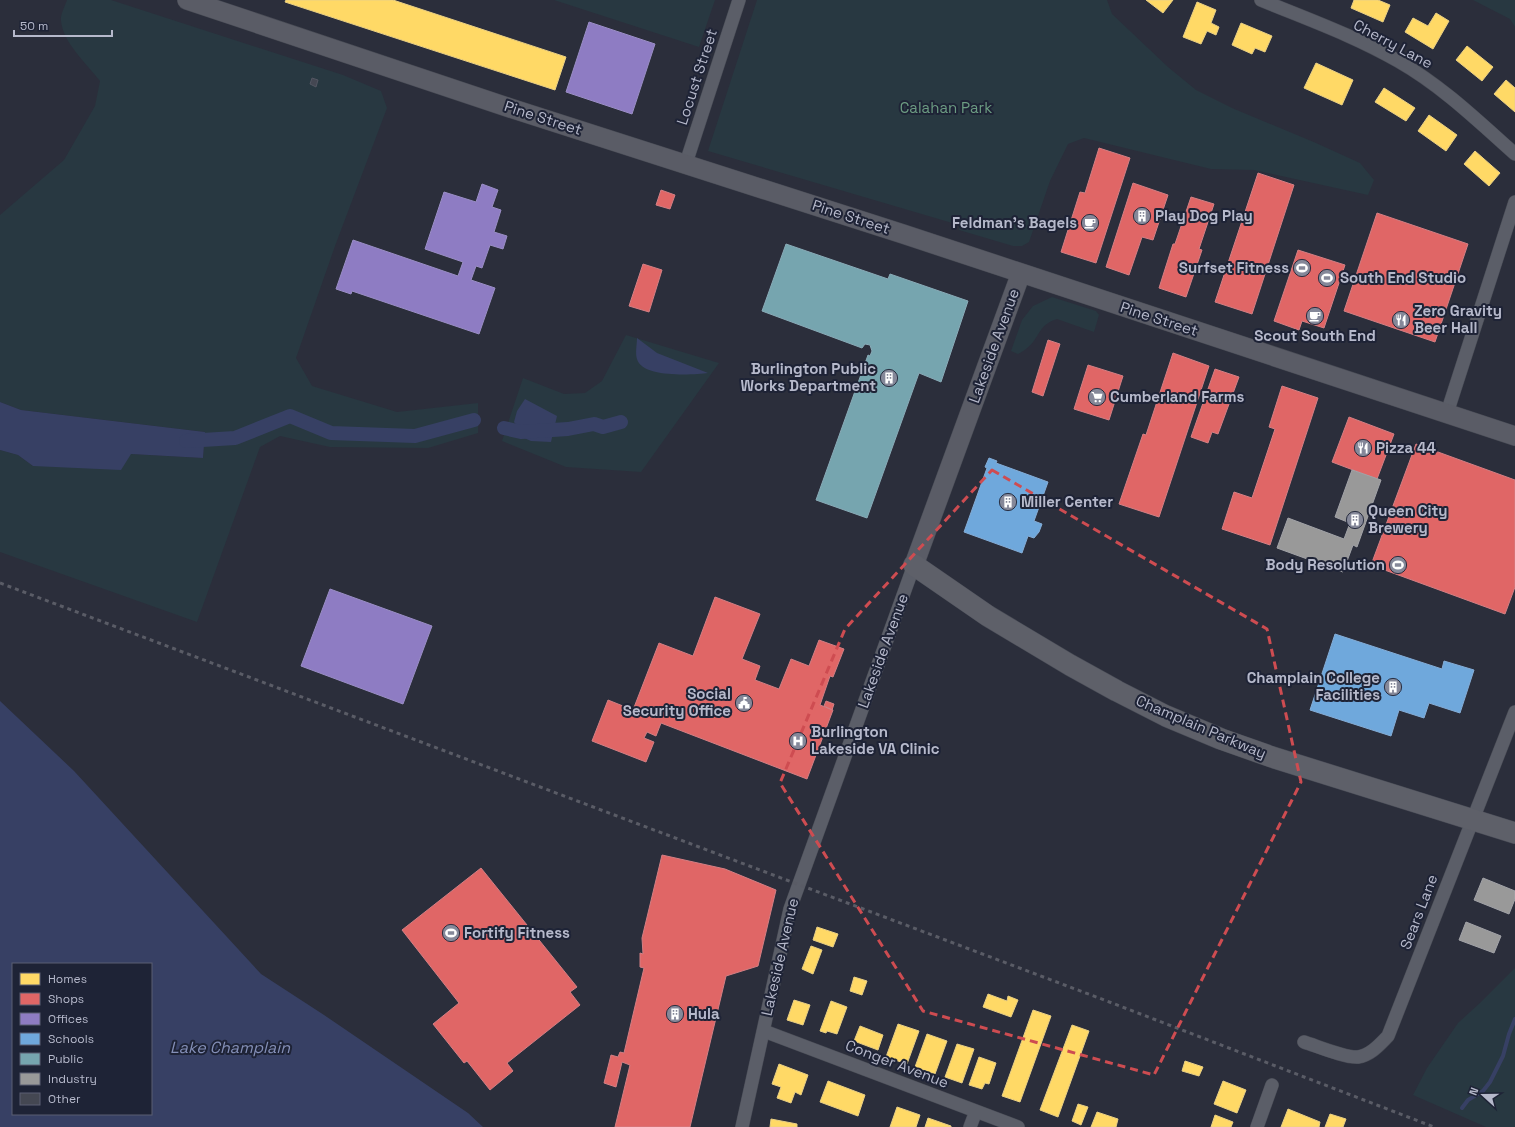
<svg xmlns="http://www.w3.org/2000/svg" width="1515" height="1127" font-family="'Space Grotesk',sans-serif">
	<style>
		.green { fill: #283841 }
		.water { fill: #374064; fill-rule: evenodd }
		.homes { fill: #ffd966; stroke: #e9cf84 }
		.shops { fill: #e06666; stroke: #d37f84 }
		.offices { fill: #8e7cc3; stroke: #9a8ec5 }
		.schools { fill: #6fa8dc; stroke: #84add7 }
		.public { fill: #76a5af; stroke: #89abb7 }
		.industry { fill: #999; stroke: #a2a3a8 }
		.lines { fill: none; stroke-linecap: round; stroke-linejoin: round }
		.stream { stroke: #374064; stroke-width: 4 }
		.canal { stroke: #374064; stroke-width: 14 }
		.building { fill: #444752; stroke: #535662 }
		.street-casing { stroke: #474a54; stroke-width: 14 }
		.secondary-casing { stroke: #474a54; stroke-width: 20 }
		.primary-casing { stroke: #464954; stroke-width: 22 }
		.street { stroke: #5b5e68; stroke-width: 13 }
		.secondary { stroke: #5a5c66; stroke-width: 19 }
		.primary { stroke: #5e6069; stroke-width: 21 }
		.rail { stroke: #5a5c66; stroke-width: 3; stroke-dasharray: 4 4; stroke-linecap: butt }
		.marked { fill: none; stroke: #ce4c51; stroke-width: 3; stroke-dasharray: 8 5; stroke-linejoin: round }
		.labels { text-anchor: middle; stroke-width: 4; stroke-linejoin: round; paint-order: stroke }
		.street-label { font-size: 15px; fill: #b6b9cb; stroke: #1e2336 }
		.park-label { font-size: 15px; fill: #6c9c82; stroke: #1e2336 }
		.poi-label { font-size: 15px; font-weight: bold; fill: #b6b9cb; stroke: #1e2336; text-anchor: start }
		.water-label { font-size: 16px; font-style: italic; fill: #848fb7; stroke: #1e2336 }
	</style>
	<rect width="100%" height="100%" fill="#2b2e3b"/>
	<!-- green -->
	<path class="green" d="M 67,0 L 111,0 L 343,75 L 381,91 L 387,108 L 335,246 L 296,358 L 312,386 L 397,412 L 478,403 L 478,433 L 428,448 L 330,447 L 280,436 L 260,447 L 197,622 L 0,552 L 0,450 L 18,455 L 33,466 L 131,454 L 203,458 L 205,432 L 21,410 L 0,402 L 0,215 L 64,160 L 95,106 L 100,81 C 88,65 63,43 61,21 C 60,15 65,6 67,0 Z
		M 554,0 L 715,0 L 699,47 Z
		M 757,0 L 1107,0 L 1112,14 L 1168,67 L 1196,90 L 1232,108 L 1316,143 L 1360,163 L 1374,180 L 1368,195 L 1254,170 L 1211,169 L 1084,138 L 1068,144 L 1050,181 L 1029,242 L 1022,246 L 1013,246 L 959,230 L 959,225 L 708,151 Z
		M 1473,0 L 1515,0 L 1515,27 L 1510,19 Z
		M 1052,297 L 1096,311 L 1099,315 L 1094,332 L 1057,319 C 1037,325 1040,339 1026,349 C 1024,351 1021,352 1018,354 L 1011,351 L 1022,320 L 1033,306 Z
		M 626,335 L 719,363 L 641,472 L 566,467 L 502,441 L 523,378 L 564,394 L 585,393 L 602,381 Z
		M 1515,968 L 1515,1127 L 1486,1127 L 1413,1095 L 1427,1068 L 1458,1023 L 1481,1002 Z"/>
	<!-- water -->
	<path class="water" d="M 637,338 L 657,353 L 708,373 C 693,375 642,378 637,359 C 635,353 637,344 637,338 Z
		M 525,399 L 557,416 L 551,442 L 531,441 L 515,434 L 518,427 L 514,422 L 517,411 Z
		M 0,402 L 21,410 L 205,432 L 203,458 L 131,454 L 121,470 L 33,466 L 18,455 L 0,450 Z
		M 0,701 L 74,771 L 261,974 L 324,1015 L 468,1113 L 483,1127 L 0,1127 ZM 13,964 L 151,964 L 151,1114 L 13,1114 Z"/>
	<!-- homes -->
	<path class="homes" d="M 286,0 L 393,0 L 566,57 L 555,90 L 285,2 Z
		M 1146,0 L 1173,0 L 1163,13 Z
		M 1354,0 L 1378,0 L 1390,5 L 1383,22 L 1351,8 Z
		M 1197,2 L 1216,10 L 1211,23 L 1219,27 L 1216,35 L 1207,31 L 1201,44 L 1183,37 Z
		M 1436,13 L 1449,21 L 1433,49 L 1405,32 L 1413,18 L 1428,26 Z
		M 1241,23 L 1272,36 L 1265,52 L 1255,48 L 1252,54 L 1232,45 Z
		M 1467,46 L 1493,67 L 1482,81 L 1456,60 Z
		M 1316,63 L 1353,80 L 1342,105 L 1304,88 Z
		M 1506,80 L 1515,88 L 1515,112 L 1494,94 Z
		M 1384,88 L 1415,108 L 1406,121 L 1375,102 Z
		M 1429,115 L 1457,135 L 1446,151 L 1418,131 Z
		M 1475,151 L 1500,173 L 1489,186 L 1464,164 Z
		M 817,927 L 838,934 L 833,947 L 813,940 Z
		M 811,946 L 822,950 L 813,974 L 802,969 Z
		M 854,977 L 867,981 L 862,995 L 850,991 Z
		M 988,994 L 1007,1001 L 1008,996 L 1018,1000 L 1011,1017 L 983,1007 Z
		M 794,1000 L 810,1005 L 803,1025 L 787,1020 Z
		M 831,1001 L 847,1007 L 837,1034 L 827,1031 L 826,1033 L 820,1031 Z
		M 1033,1010 L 1051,1016 L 1020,1102 L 1002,1096 Z
		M 898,1024 L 919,1031 L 907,1064 L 886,1057 Z
		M 1072,1025 L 1089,1031 L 1058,1117 L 1040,1110 Z
		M 860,1026 L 883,1035 L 878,1050 L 854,1041 Z
		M 927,1034 L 947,1041 L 935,1074 L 915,1067 Z
		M 957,1044 L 974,1049 L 962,1083 L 945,1077 Z
		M 979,1057 L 996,1063 L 989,1084 L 985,1083 L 982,1089 L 969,1085 Z
		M 1185,1061 L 1203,1067 L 1199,1076 L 1182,1071 Z
		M 779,1064 L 808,1075 L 801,1095 L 795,1092 L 791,1103 L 777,1098 L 781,1087 L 772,1084 Z
		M 828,1081 L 865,1095 L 858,1116 L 820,1102 Z
		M 1223,1081 L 1246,1090 L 1237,1113 L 1214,1104 Z
		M 1078,1104 L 1088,1107 L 1081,1125 L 1072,1121 Z
		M 897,1107 L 920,1115 L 916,1127 L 890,1127 Z
		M 1288,1109 L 1320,1122 L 1319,1127 L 1281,1127 Z
		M 1097,1112 L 1118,1119 L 1116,1127 L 1091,1127 Z
		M 1330,1114 L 1346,1119 L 1343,1127 L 1325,1127 Z
		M 1215,1115 L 1233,1122 L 1231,1127 L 1211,1127 Z
		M 928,1118 L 951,1126 L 951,1127 L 925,1127 Z
		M 771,1119 L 797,1124 L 797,1127 L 770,1127 Z"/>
	<!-- shops -->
	<path class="shops" d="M 1099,148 L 1130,158 L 1096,263 L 1061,252 L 1080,192 L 1085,193 Z
		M 1258,173 L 1294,185 L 1252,314 L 1215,302 Z
		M 1133,183 L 1168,195 L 1153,240 L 1142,237 L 1129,275 L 1106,267 Z
		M 661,190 L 675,195 L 670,209 L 656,205 Z
		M 1191,197 L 1214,204 L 1199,249 L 1202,250 L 1186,297 L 1159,288 L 1173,244 L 1175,244 Z
		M 1377,213 L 1468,244 L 1435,342 L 1344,311 Z
		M 1298,250 L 1345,265 L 1324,328 L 1302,321 L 1299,330 L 1274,321 Z
		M 643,264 L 662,270 L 649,312 L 629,306 Z
		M 1048,340 L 1060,344 L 1043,396 L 1032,392 Z
		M 1173,353 L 1209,366 L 1159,517 L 1119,504 L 1143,434 L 1146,435 Z
		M 1088,365 L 1123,376 L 1109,420 L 1074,409 Z
		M 1215,369 L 1239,377 L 1218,434 L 1212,432 L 1208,443 L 1191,437 Z
		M 1282,386 L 1318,398 L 1270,545 L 1222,529 L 1234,492 L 1252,498 L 1275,429 L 1269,427 Z
		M 1349,417 L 1394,434 L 1377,479 L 1332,462 Z
		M 1416,444 L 1515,480 L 1515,587 L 1505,614 L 1371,565 Z
		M 715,597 L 760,614 L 742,659 L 760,666 L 755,680 L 779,689 L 791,659 L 809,666 L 819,640 L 844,649 L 833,677 L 830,676 L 820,705 L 833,710 L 807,779 L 661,723 L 656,736 L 647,732 L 644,738 L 654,742 L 646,762 L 592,741 L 608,700 L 633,710 L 659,643 L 693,656 Z
		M 826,701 L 834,704 L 832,710 L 824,706 Z
		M 662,855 L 725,869 L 776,890 L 758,966 L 726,976 L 690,1127 L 615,1127 L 630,1065 L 622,1062 L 616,1087 L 604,1083 L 611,1055 L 618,1057 L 620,1052 L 624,1053 L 644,968 L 640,967 L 640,953 L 643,954 L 642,938 Z
		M 481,868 L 577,987 L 570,992 L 580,1005 L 507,1063 L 513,1071 L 490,1090 L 467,1061 L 464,1063 L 433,1024 L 459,1003 L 402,930 Z"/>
	<!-- offices -->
	<path class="offices" d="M 589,22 L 655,44 L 632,114 L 566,92 Z
		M 482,184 L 498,190 L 492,207 L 501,210 L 494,232 L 507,236 L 503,249 L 490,245 L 482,268 L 476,266 L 471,280 L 495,288 L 479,334 L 352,291 L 351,294 L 336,289 L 353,240 L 458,276 L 463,262 L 425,249 L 444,192 L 476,202 Z
		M 330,589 L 432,626 L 403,704 L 301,666 Z"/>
	<!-- schools -->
	<path class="schools" d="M 989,458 L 997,461 L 996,463 L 1048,482 L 1034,521 L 1042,524 L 1039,532 L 1034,538 L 1028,536 L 1022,553 L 964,532 L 987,468 L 985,467 Z
		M 1335,634 L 1442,669 L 1444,661 L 1474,670 L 1460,713 L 1429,703 L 1424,718 L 1399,710 L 1391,736 L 1310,710 Z"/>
	<!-- public -->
	<path class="public" d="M 786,244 L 888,279 L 890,274 L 968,301 L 941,382 L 919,373 L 867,518 L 816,500 L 868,355 L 870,356 L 872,351 L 870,345 L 865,344 L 862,348 L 762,311 Z"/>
	<!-- industry -->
	<path class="industry" d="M 1352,470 L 1381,480 L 1357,547 L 1353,545 L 1343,572 L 1277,548 L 1288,518 L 1344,539 L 1350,523 L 1335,517 Z
		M 1483,878 L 1515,891 L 1515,899 L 1509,914 L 1474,900 Z
		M 1466,922 L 1501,936 L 1494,953 L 1459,940 Z"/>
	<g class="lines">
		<!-- stream -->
		<path class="stream" d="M 1462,1108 L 1468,1100 L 1483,1091 L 1490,1082 L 1503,1056 L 1509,1034 L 1515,1019"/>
		<!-- canal -->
		<path class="canal" d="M 504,428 L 521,432 L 568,429 L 594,424 L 603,427 L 621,422
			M 186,441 L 235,438 L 290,416 L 331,433 L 415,436 L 474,420"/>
	</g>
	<!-- building -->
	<path class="building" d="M 312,78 L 318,80 L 316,87 L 310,84 Z"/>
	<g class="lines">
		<defs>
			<path id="street" d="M 1261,0 C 1307,19 1355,36 1398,61 C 1442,86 1478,121 1515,154
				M 686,163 L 739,0
				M 1447,413 L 1515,202
				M 764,1031 L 1018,1127
				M 1304,1042 C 1317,1046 1345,1058 1358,1057 C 1371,1055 1380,1044 1388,1036 L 1515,712
				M 742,1127 L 790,909 L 914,565
				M 970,1127 L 976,1111
				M 1257,1127 L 1272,1085"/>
			<path id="secondary" d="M 187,0 L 510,108 L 903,234 L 1515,436
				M 914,565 L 1021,273"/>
			<path id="primary" d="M 914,565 L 988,616 L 1070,665 L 1117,691 L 1166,716 L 1221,739 L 1272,757 L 1515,833"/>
		</defs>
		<!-- street casing -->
		<use href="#street" class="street-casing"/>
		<!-- secondary casing -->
		<use href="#secondary" class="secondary-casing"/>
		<!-- primary casing -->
		<use href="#primary" class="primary-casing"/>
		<!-- street -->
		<use href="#street" class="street"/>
		<!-- secondary -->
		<use href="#secondary" class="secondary"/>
		<!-- primary -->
		<use href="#primary" class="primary"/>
		<!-- rail -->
		<path class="rail" d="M 0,583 L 1099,998 L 1434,1127"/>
	</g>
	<!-- marked area -->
	<path class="marked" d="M 992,470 L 1267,629 L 1301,782 L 1154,1075 L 923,1011 L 780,783 L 845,629 Z"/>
	<!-- icons -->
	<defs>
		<symbol id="building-disc" viewBox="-11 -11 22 22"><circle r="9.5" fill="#858899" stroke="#1e2336"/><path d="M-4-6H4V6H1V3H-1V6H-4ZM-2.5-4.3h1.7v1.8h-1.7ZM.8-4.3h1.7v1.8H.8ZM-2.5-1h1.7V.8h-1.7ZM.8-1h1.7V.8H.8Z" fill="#fff"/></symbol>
		<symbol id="cafe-disc" viewBox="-11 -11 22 22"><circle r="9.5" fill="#858899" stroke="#1e2336"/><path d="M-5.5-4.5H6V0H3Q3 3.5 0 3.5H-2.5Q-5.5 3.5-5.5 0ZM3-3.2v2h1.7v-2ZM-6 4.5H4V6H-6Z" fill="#fff"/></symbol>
		<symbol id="stadium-disc" viewBox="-11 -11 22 22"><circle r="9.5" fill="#858899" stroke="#1e2336"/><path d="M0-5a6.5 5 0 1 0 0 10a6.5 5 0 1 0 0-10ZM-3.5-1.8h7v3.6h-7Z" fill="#fff"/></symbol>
		<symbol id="restaurant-disc" viewBox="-11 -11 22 22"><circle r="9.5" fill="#858899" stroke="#1e2336"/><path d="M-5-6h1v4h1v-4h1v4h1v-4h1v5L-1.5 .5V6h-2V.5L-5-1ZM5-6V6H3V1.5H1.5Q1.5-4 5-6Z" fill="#fff"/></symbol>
		<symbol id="supermarket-disc" viewBox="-11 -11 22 22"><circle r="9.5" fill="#858899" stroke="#1e2336"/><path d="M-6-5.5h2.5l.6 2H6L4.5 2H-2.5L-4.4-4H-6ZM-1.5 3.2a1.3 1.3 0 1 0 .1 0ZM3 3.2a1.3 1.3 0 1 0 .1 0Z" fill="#fff"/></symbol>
		<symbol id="civic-disc" viewBox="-11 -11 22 22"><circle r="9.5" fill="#858899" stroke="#1e2336"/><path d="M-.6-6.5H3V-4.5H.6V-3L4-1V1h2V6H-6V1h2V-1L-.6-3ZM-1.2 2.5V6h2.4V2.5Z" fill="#fff"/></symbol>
		<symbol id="hospital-disc" viewBox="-11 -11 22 22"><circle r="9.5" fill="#858899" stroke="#1e2336"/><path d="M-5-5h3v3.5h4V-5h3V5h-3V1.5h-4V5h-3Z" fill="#fff"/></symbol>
	</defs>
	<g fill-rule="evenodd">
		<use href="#building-disc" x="1132" y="206" width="20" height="20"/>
		<use href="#cafe-disc" x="1080" y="213" width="20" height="20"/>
		<use href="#stadium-disc" x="1292" y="258" width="20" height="20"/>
		<use href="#stadium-disc" x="1317" y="268" width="20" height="20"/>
		<use href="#cafe-disc" x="1305" y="306" width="20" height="20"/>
		<use href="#restaurant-disc" x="1391" y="310" width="20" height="20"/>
		<use href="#building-disc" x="879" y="368" width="20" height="20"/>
		<use href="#supermarket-disc" x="1087" y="387" width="20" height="20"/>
		<use href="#restaurant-disc" x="1353" y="438" width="20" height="20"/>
		<use href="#building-disc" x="998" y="492" width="20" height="20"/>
		<use href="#building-disc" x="1345" y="510" width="20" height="20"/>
		<use href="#stadium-disc" x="1388" y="555" width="20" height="20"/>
		<use href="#building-disc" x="1383" y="677" width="20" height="20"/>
		<use href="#civic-disc" x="734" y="693" width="20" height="20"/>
		<use href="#hospital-disc" x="788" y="731" width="20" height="20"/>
		<use href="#stadium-disc" x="441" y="923" width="20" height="20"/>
		<use href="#building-disc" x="665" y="1004" width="20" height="20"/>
	</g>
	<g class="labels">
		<!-- street labels -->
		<g class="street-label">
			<text transform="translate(1393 44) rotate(28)" y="5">Cherry Lane</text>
			<text transform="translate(697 77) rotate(-72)" y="5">Locust Street</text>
			<text transform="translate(543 118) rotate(18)" y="5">Pine Street</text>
			<text transform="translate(851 217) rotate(18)" y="5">Pine Street</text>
			<text transform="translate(1159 319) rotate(18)" y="5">Pine Street</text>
			<text transform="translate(994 346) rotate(-70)" y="5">Lakeside Avenue</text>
			<text transform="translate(883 651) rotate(-70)" y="5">Lakeside Avenue</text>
			<text transform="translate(1201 727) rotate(23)" y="5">Champlain Parkway</text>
			<text transform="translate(1419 912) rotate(-69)" y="5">Sears Lane</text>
			<text transform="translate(780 957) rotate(-77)" y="5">Lakeside Avenue</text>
			<text transform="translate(897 1064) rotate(21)" y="5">Conger Avenue</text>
		</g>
		<!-- park labels -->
		<g class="park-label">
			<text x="946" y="113">Calahan Park</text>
		</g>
		<!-- poi labels -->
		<g class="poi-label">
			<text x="1155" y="221">Play Dog Play</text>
			<text x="1077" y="228" text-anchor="end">Feldman's Bagels</text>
			<text x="1289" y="273" text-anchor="end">Surfset Fitness</text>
			<text x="1340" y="283">South End Studio</text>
			<text x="1414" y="316">Zero Gravity<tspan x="1414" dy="17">Beer Hall</tspan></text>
			<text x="1315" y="341" text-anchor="middle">Scout South End</text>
			<text x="876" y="374" text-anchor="end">Burlington Public<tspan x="876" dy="17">Works Department</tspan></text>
			<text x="1110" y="402">Cumberland Farms</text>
			<text x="1376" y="453">Pizza 44</text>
			<text x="1021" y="507">Miller Center</text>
			<text x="1368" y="516">Queen City<tspan x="1368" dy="17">Brewery</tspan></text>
			<text x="1385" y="570" text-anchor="end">Body Resolution</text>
			<text x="1380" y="683" text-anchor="end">Champlain College<tspan x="1380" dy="17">Facilities</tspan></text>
			<text x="731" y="699" text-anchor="end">Social<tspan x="731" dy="17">Security Office</tspan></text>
			<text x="811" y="737">Burlington<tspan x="811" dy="17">Lakeside VA Clinic</tspan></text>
			<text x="464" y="938">Fortify Fitness</text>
			<text x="688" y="1019">Hula</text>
		</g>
		<!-- water labels -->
		<g class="water-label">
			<text x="230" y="1053">Lake Champlain</text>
		</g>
	</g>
	<!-- legend -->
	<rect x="12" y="963" width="140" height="152" fill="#1e2336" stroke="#5b5f72"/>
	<rect x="20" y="973" width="20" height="12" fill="#ffd966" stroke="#5b5f72"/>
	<text x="48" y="983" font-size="12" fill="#b6b9cb">Homes</text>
	<rect x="20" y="993" width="20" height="12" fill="#e06666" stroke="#5b5f72"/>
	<text x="48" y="1003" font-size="12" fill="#b6b9cb">Shops</text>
	<rect x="20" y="1013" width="20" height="12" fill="#8e7cc3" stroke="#5b5f72"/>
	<text x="48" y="1023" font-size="12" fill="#b6b9cb">Offices</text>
	<rect x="20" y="1033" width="20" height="12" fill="#6fa8dc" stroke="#5b5f72"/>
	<text x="48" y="1043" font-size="12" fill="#b6b9cb">Schools</text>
	<rect x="20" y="1053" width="20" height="12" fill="#76a5af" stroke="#5b5f72"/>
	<text x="48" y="1063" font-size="12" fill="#b6b9cb">Public</text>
	<rect x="20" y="1073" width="20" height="12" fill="#999999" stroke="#5b5f72"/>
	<text x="48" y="1083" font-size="12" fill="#b6b9cb">Industry</text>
	<rect x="20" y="1093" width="20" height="12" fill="#444752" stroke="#5b5f72"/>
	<text x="48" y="1103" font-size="12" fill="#b6b9cb">Other</text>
	<!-- north arrow -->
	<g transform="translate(1483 1095) rotate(291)" stroke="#1e2336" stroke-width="3" paint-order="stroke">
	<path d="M0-3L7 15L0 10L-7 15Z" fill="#b6b9cb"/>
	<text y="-6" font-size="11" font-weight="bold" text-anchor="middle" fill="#b6b9cb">N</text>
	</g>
	<!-- scale -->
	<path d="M14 30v6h98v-6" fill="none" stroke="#b6b9cb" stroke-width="2"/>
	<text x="20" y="30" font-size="12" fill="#b6b9cb" stroke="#1e2336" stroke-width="3" paint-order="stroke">50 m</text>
</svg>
